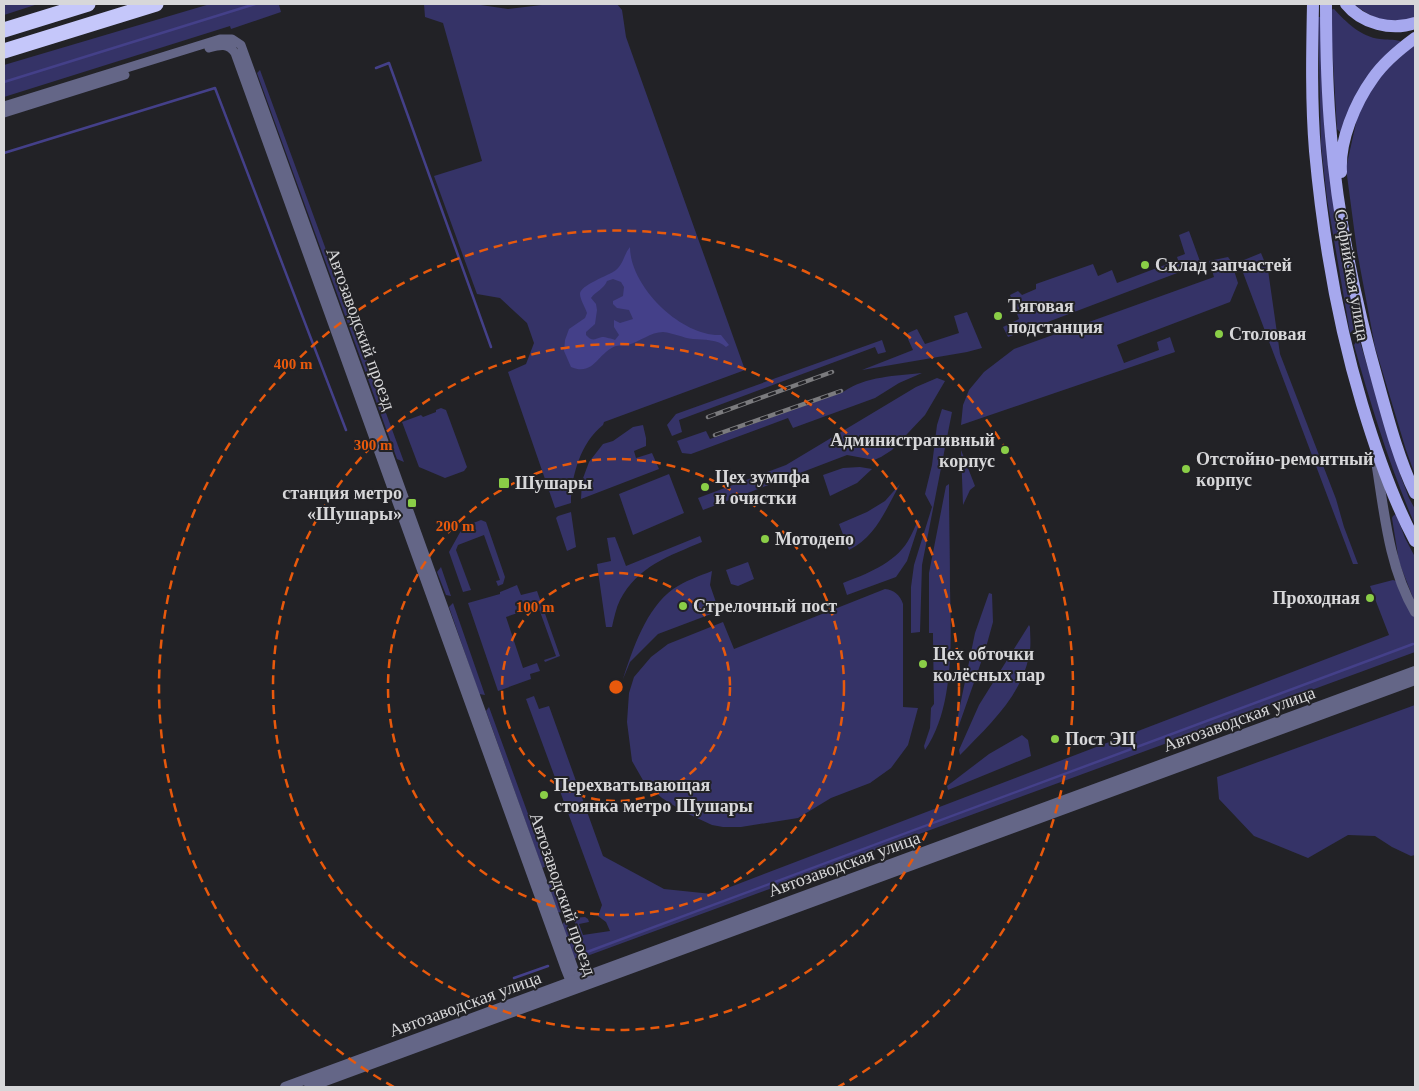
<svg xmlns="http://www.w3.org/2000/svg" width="1419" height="1091" font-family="'Times New Roman',serif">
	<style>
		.green { fill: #353367 }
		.water { fill: #444089; fill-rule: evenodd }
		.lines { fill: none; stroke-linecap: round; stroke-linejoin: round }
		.stream { stroke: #444089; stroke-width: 2.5 }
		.minor { stroke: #646687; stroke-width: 9 }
		.tertiary { stroke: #646687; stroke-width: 10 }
		.primary { stroke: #a6a8ee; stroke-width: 12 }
		.motorway { stroke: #c5c7fa; stroke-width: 15 }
		.rail-casing { stroke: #7b7b7e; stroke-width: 4.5 }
		.rail { stroke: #222226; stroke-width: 2.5; stroke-dasharray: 8; stroke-linecap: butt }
		.ring { fill: none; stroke: #e8590c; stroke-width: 2.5; stroke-dasharray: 9 6 }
		.poi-dot { fill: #8ace47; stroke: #222226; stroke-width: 2 }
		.labels { text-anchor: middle; stroke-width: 4; stroke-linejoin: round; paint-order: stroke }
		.poi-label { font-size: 18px; font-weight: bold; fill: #d7d7d9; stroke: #222226; text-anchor: start }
		.street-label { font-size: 18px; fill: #d7d7d9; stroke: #222226 }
		.centre { fill: #e8590c; stroke: #222226; stroke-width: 2.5 }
		.ring-label { font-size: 15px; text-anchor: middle; font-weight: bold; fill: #e8590c; stroke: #222226; stroke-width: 4; stroke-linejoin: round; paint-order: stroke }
	</style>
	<rect width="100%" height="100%" fill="#222226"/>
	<!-- green -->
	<path class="green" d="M 4,4 L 38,4 L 4,15 Z
		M 210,4 L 283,4 L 279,5 L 281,12 L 231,29 L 230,26 L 4,97 L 4,65 Z
		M 424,4 L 474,4 L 508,9 L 550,4 L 617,4 L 622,10 L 626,37 L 745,370 L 604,422 L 603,425 C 581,442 571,476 571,503 L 555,508 L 508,372 L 526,364 L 534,343 L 527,323 L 500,298 L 477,294 L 434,176 L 482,161 L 443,23 L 425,17 Z
		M 1354,4 L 1415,4 L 1415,18 C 1387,23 1377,22 1354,4 Z
		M 1334,9 C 1346,22 1361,37 1380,39 C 1387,40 1393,39 1400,41 L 1401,44 L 1341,133 L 1337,129 L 1330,10 Z
		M 1318,17 L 1322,17 L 1334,205 L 1357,330 L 1353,330 L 1350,333 L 1327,199 L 1321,145 Z
		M 1415,44 L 1415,475 L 1406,450 L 1375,347 L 1357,251 L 1346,168 L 1358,114 L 1379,76 Z
		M 260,70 L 404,462 L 397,459 L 257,73 Z
		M 1189,231 L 1201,264 L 1008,337 L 1003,327 L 1019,319 L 1010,295 L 1018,291 L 1022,295 L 1036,289 L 1036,284 L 1093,264 L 1098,276 L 1112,270 L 1117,283 L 1178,260 L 1177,257 L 1185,254 L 1179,235 Z
		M 1261,253 L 1268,270 L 1280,354 L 1336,499 L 1344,527 L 1358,564 L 1353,564 L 1239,262 Z
		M 1228,257 L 1231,261 L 1238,283 L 1230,302 L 1117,345 L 1124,363 L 1159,350 L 1157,342 L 1170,337 L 1175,352 L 961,425 L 963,405 L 969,390 L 984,372 L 1014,349 L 1214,277 L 1209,261 Z
		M 967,312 L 982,348 L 967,352 L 862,370 L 913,350 L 908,339 L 908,333 L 917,329 L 925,344 L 959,333 L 954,316 Z
		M 882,340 L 886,352 L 878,354 L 875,347 L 679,420 L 682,432 L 672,436 L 667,425 L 676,414 Z
		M 1356,342 L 1360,342 L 1401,477 L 1409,498 L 1415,509 L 1415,525 C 1390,467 1371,406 1354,345 Z
		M 922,373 L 899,383 L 875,398 L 793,428 L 788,418 L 691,454 L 682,453 L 677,441 L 706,431 L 710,439 L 843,392 C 866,376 896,376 922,373 Z
		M 937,378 L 945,381 L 925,415 L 892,450 L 881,457 L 874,460 L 847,455 L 703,510 L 698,498 L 786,465 L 916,387 Z
		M 441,408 L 446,410 L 467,467 L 464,471 L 445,478 L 419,467 L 402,422 L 421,415 L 423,417 L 436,412 L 436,410 Z
		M 942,409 L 952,412 L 922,565 L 920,632 L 911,633 L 911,587 L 914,565 L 932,507 L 925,494 L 932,465 L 937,425 Z
		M 643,425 L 646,438 L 646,446 L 634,451 L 636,458 L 652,453 L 659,469 L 581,499 L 582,481 L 589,462 L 603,444 L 613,441 L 633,427 Z
		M 961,450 L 975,486 L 970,490 L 963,505 Z
		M 860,467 L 872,469 L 857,483 L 830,496 L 823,475 L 843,468 Z
		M 669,474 L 684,513 L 633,535 L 619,494 Z
		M 900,484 C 886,509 876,537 849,550 L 839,524 L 867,512 L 885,501 Z
		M 949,484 C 949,519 950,553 950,587 C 951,637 955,707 925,750 L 924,746 L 930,728 L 931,708 L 934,704 L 933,639 L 933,633 L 929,633 L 929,573 L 946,486 Z
		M 571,512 L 576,547 L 567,551 L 556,518 L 558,516 Z
		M 1396,514 L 1405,538 L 1415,557 L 1415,603 L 1399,562 L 1392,518 L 1393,516 Z
		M 481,520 L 486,522 L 505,577 L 503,584 L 498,586 L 496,581 L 500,580 L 484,535 L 458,545 L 456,550 L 471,590 L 463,592 L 449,552 L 463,527 Z
		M 918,520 L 920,521 L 907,561 L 896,577 L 847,595 L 843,583 C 866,574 894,564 908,541 C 912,534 915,527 918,520 Z
		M 700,536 L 702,542 C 669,556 638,566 620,600 C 616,608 614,618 612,627 L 606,627 L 597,564 L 611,561 L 607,538 L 615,537 L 626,566 Z
		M 748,562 L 754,579 L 738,586 L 731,584 L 726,570 Z
		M 441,567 L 451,596 L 446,595 L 437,572 Z
		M 712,571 L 710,585 L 719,611 L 658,634 L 630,662 L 623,679 C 633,648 646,609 673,589 C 685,581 699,576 712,571 Z
		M 1393,580 L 1399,582 L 1415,618 L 1415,652 L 587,956 L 573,918 L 585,917 L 588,919 L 589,922 L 579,924 L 583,935 L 610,931 L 606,922 L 598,916 L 602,905 L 526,699 L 534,696 L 539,709 L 549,706 L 603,856 L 664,889 L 712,894 L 1389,635 L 1370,586 Z
		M 517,585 L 521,595 L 537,591 L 560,656 L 545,662 L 544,660 L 556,656 L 538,606 L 506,617 L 523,668 L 537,663 L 540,671 L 530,674 L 531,679 L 498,691 L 468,603 L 500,594 L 500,592 Z
		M 885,589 C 894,590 900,595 903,604 L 903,707 L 918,708 L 908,745 L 891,768 L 870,783 L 831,798 L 798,818 L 741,827 L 723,827 L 712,825 L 684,812 L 662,798 L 644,782 L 632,761 L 627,722 L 629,693 L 634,677 L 651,657 L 668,644 L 723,622 L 734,649 Z
		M 989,593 L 992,594 L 993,622 L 985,651 L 958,728 L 956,725 L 975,633 Z
		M 453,603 L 485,695 L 479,694 L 449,607 Z
		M 1029,625 L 1030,627 C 1030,634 1031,642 1030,650 C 1024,694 989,725 960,755 L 959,750 L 979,705 Z
		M 1415,705 L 1415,855 L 1411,856 L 1392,847 L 1375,836 L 1348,835 L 1308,858 L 1254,836 L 1219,799 L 1217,777 Z
		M 489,707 L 547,866 L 542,868 L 486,711 Z
		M 1022,735 L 1028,740 L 1031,756 L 948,790 L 947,786 L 989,754 Z
		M 553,883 L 564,913 L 558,912 L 548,884 Z
		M 566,921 L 579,957 L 574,959 L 562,925 L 564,922 Z"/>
	<!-- water -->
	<path class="water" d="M 630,247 C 630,287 682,337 721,335 L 729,345 L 726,347 C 718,339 704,340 693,339 C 683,338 674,333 663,332 C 651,332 639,342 628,345 C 624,346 620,345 616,346 C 598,352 594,377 571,367 L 564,351 L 565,340 L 569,329 L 585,318 L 587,313 C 585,307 580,299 580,294 C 580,285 608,276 616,270 C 624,263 624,254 630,247 ZM 613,279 L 621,282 L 624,287 L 623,296 L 613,301 L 613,304 L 617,308 L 629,310 L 633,319 L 620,323 L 614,320 L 614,327 L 619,335 L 615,340 C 612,339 606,337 602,337 C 595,339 592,342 586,335 L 586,332 L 595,324 L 597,310 L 596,304 L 591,298 C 596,291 604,289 607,281 Z"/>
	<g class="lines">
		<!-- stream -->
		<path class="stream" d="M 376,68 L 389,63 L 491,347
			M 4,82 L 255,4
			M 4,153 L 215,88 L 346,430
			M 587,952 L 1413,644
			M 514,978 L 548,966"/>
		<!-- minor -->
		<path class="minor" d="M 209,48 C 220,45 228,43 235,53 L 565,968 L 571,983 L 574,985
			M 4,106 L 220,39 L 232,39 L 241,45 L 578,980 L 578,984
			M 4,113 L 125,75"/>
		<!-- tertiary -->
		<path class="tertiary" d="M 1376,461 C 1384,511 1389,568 1415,612
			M 285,1087 L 1415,671
			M 309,1087 L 1415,680"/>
		<!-- primary -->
		<path class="primary" d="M 1313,4 C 1312,53 1311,102 1315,151 C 1323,238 1337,321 1362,404 C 1376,451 1392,498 1415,541
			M 1326,4 C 1326,48 1327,92 1331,136 C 1338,221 1356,305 1379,386 C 1389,422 1399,460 1415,493
			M 1346,4 C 1362,24 1392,31 1415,23
			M 1341,172 C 1339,141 1355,103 1373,78 C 1384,62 1400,49 1415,38"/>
		<!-- motorway -->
		<path class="motorway" d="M 4,30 L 88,4
			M 4,51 L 156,4"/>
		<defs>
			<path id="rail" d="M 708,417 L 832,372
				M 715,435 L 841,391"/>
		</defs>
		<!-- rail casing -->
		<use href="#rail" class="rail-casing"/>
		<!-- rail -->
		<use href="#rail" class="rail"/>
	</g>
	<!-- distance rings -->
	<g class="ring">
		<circle cx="616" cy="687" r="114"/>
		<circle cx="616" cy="687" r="228"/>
		<circle cx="616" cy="687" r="343"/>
		<path d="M394 1087A457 457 0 1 1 838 1087"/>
	</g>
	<!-- markers -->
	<g class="poi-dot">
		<circle cx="1145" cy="265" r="5"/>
		<circle cx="998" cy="316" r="5"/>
		<circle cx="1219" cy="334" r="5"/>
		<circle cx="1005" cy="450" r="5"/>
		<circle cx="1186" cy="469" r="5"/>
		<rect x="498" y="477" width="12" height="12" rx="2.5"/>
		<circle cx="705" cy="487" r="5"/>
		<rect x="407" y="498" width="10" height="10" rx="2.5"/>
		<circle cx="765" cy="539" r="5"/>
		<circle cx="1370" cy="598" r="5"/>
		<circle cx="683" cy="606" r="5"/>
		<circle cx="923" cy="664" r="5"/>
		<circle cx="1055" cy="739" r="5"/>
		<circle cx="544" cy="795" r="5"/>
	</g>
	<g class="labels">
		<!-- poi labels -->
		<g class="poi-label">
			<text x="1155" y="271">Склад запчастей</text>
			<text x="1008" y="312">Тяговая<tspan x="1008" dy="21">подстанция</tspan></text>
			<text x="1229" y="340">Столовая</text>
			<text x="995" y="446" text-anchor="end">Административный<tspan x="995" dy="21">корпус</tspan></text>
			<text x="1196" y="465">Отстойно-ремонтный<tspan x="1196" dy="21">корпус</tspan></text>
			<text x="715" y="483">Цех зумпфа<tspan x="715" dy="21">и очистки</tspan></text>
			<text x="515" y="489">Шушары</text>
			<text x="402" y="499" text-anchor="end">станция метро<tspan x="402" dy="21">«Шушары»</tspan></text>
			<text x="775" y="545">Мотодепо</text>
			<text x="1360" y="604" text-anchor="end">Проходная</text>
			<text x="693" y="612">Стрелочный пост</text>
			<text x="933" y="660">Цех обточки<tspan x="933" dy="21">колёсных пар</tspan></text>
			<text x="1065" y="745">Пост ЭЦ</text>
			<text x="554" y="791">Перехватывающая<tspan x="554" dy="21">стоянка метро Шушары</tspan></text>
		</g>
		<!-- street labels -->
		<g class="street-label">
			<text transform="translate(1352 275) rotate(80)" y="6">Софийская улица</text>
			<text transform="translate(361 329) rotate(70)" y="6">Автозаводский проезд</text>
			<text transform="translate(1239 719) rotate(-20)" y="6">Автозаводская улица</text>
			<text transform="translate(844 864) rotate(-20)" y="6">Автозаводская улица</text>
			<text transform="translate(563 894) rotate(71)" y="6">Автозаводский проезд</text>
			<text transform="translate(465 1004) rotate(-20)" y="6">Автозаводская улица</text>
		</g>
	</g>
	<circle cx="616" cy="687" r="8" class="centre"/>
	<g class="ring-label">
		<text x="293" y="369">400 m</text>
		<text x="373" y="450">300 m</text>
		<text x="455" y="531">200 m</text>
		<text x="535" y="612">100 m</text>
	</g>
	<!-- border -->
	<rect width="1419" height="1091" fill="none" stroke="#d7d7d9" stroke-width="10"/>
</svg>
